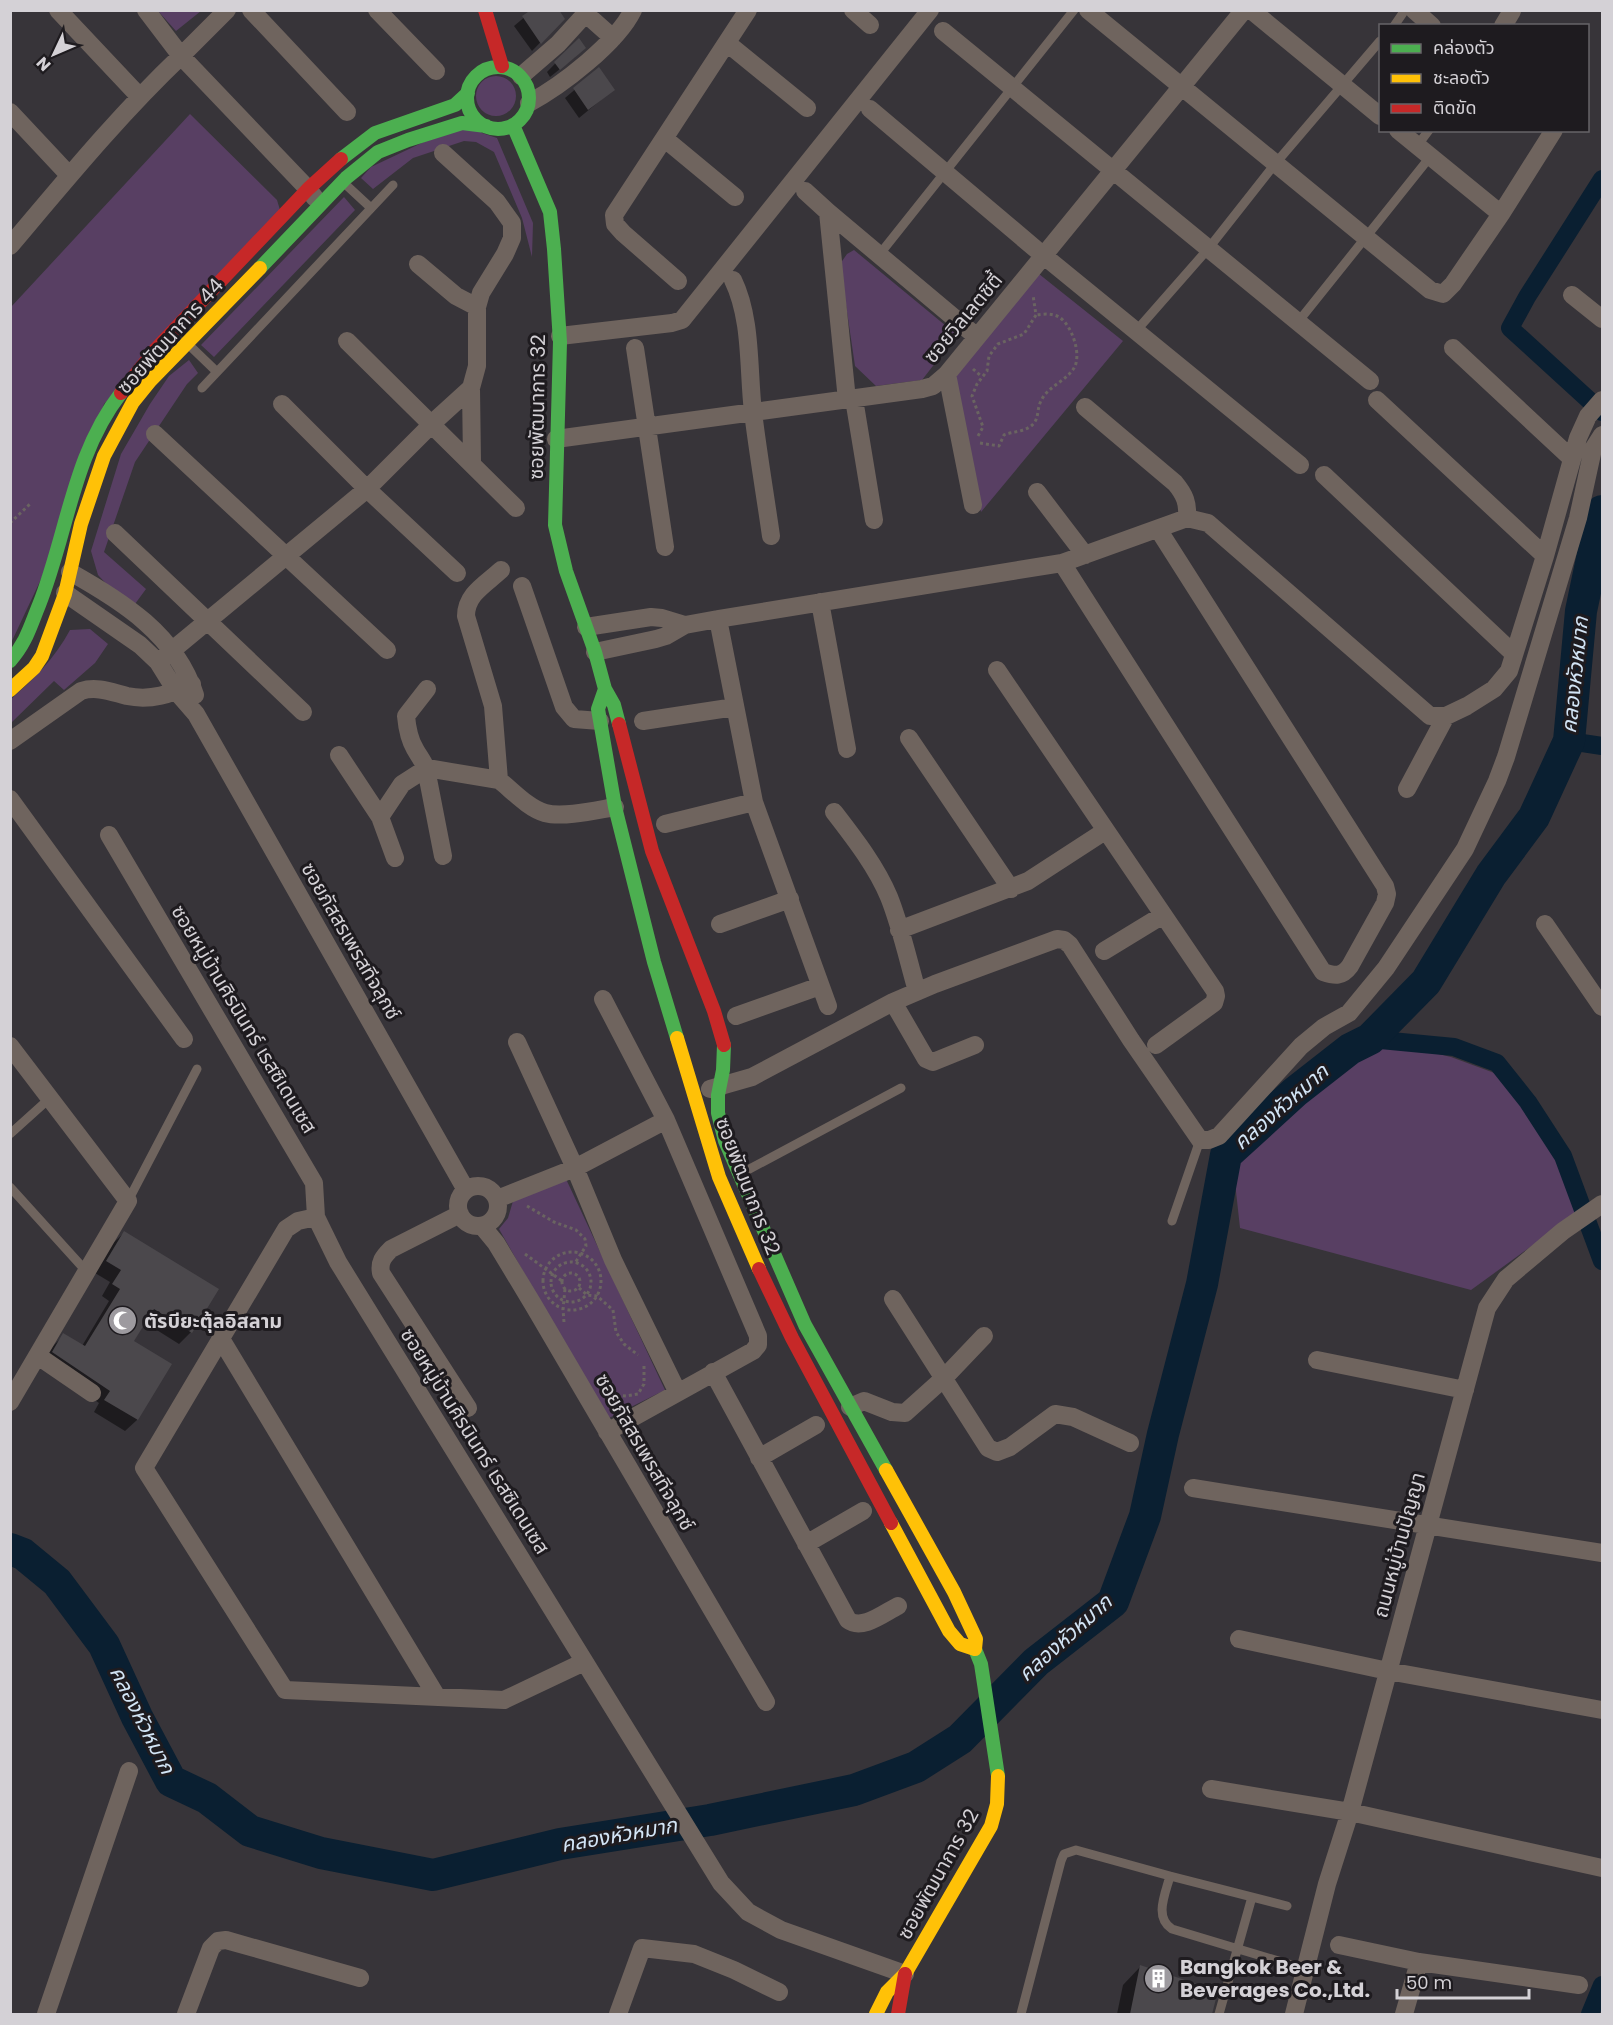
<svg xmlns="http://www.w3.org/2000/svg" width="1613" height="2025" font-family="Poppins,'Noto Sans Thai',sans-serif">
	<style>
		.green { fill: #583f63 }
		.shadow { fill: #0007 }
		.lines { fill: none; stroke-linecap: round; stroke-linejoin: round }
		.canal { stroke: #0a1f31; stroke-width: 18 }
		.river { stroke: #0a1f31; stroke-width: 32 }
		.building { fill: #4b484c }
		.path { stroke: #6a6461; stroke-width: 3; stroke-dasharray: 3 3; stroke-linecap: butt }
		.lane { stroke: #6f645e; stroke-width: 9 }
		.street { stroke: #6f645e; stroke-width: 18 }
		.fast { stroke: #4caf50; stroke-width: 14 }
		.slow { stroke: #ffc107; stroke-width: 14 }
		.jam { stroke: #c62828; stroke-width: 14 }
		.labels { text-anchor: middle; stroke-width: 6; stroke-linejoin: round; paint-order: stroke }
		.street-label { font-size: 20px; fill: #d4d1d6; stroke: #1e1b1f }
		.poi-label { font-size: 20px; font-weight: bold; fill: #d4d1d6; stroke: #1e1b1f; text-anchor: start }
		.water-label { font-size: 21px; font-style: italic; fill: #d3e5f6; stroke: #1e1b1f }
	</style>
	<rect width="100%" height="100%" fill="#373439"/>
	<!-- green -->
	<path class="green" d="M 158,11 L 201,11 L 176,31 Z
		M476 96a20 20 0 1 1 40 0a20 20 0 1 1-40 0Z
		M 190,114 L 277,200 L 280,210 L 104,404 L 42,577 L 11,643 L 11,307 Z
		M 466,122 L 482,133 L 497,138 L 533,223 L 532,257 L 522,218 L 494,152 L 476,142 L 464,141 L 413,158 L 373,189 L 361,178 L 371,167 Z
		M 344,197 L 355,210 L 214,357 L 201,345 Z
		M 854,250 L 957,335 L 922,380 L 876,386 L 855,366 L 840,264 L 847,254 Z
		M 1034,270 L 1123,341 L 981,512 L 952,375 Z
		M 189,360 L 198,373 L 187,384 L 135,462 L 104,552 L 146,589 L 135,604 L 112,590 L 98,575 L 91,551 L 121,454 L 150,404 L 169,376 Z
		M 90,629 L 108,644 L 95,663 L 64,690 L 54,681 L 11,723 L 10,700 C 34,679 55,658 70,630 Z
		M 1380,1040 L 1451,1057 L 1508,1078 L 1584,1208 L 1471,1290 L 1240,1228 L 1233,1164 L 1295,1092 Z
		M 566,1179 L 665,1390 L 607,1419 L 499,1229 L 508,1218 L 513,1201 Z"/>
	<!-- shadow -->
	<path class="shadow" d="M 533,10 L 563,19 L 532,51 L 514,26 Z
		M 578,40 L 575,57 L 550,77 L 547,72 Z
		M 599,69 L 613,90 L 579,118 L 565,98 Z
		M 124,1233 L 217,1290 L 191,1332 L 179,1344 L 144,1322 L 132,1341 L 170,1365 L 137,1420 L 125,1431 L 94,1412 L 99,1403 L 42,1364 L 52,1347 L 64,1335 L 82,1346 L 109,1301 L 102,1296 L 110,1282 L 95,1273 L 112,1244 Z
		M 1140,1967 L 1211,2012 L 1211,2014 L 1117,2014 L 1123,1985 Z"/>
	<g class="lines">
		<!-- canal -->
		<path class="canal" d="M 1602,179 L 1527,297 L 1510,328 L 1602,412
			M 1569,741 L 1602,746
			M 1370,1039 L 1454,1047 L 1497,1063 L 1528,1102 L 1563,1156 L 1602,1261
			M 1590,2014 L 1602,1985"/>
		<!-- river -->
		<path class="river" d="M 10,1549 L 23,1554 L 57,1582 L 104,1645 L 137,1717 L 171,1781 L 207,1798 L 250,1831 L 321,1853 L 433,1875 L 560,1844 L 710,1820 L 854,1790 L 916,1767 L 960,1739 L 1036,1662 L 1113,1602 L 1145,1516 L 1163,1434 L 1202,1284 L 1226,1155 L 1295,1092 L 1350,1049 L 1370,1039 L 1426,982 L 1491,875 L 1534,817 L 1569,741 L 1581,611 L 1602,511"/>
	</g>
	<!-- building -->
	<path class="building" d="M 531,10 L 559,10 L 565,19 L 541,44 L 522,16 Z
		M 579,38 L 586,48 L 560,70 L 554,62 Z
		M 599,67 L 615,90 L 588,110 L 573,88 Z
		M 124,1231 L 219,1289 L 192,1333 L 154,1309 L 134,1341 L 172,1364 L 138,1420 L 104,1400 L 110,1391 L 52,1352 L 63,1333 L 85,1346 L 120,1289 L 112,1284 L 121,1270 L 106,1261 Z
		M 1140,1965 L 1218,1991 L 1212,2014 L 1130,2014 Z"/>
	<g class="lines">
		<!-- path -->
		<path class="path" d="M 973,369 L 982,377
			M 978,436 L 983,427 L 972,396 L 977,384 L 987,371 L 989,356 L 998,344 L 1024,334 L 1036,315 L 1033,295
			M 980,443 L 999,446 L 1004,435 C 1014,431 1027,432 1034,423 C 1039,417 1037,408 1041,401 C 1047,387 1066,381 1074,368 C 1082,355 1072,325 1059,317 C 1052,313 1043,314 1036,315
			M 10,523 L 30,504
			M 527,1206 L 554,1222 L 576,1230 L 585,1239 L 586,1246 L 575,1263
			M543 1281a29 29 0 1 1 58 0a29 29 0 1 1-58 0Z
			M 525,1254 L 562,1281
			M551 1282a20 20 0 1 1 40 0a20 20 0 1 1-40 0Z
			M562 1282a9 9 0 1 1 18 0a9 9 0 1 1-18 0Z
			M 579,1288 L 587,1295 L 597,1296 L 613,1310 L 616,1332 L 624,1344 L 638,1355
			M 564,1322 L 563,1309 L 565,1289
			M 605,1394 L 626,1396 L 638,1394 L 644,1384 L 644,1366"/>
		<!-- lane -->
		<path class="lane" d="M 1394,26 L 1405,10
			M 1417,146 L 1429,130
			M 344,183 L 371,208
			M 879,255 L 1074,10
			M 1298,322 L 1430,157
			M 1136,331 L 1208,249 L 1275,164 L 1380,41
			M 189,345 L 217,372
			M 202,388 L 393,185
			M 10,1134 L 50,1098
			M 742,1173 L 901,1088
			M 10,1187 L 86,1271
			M 128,1201 L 197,1069
			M 1172,1221 L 1200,1140
			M 1170,1876 L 1287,1906
			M 1021,2014 L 1061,1861 L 1064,1854 L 1076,1850 L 1170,1876 C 1165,1895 1154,1917 1172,1929 L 1305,1969
			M 1219,2014 L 1252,1897"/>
		<!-- street -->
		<path class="street" d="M 58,10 L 139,96
			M 146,10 L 181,56 L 227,10
			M 251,10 L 347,112
			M 377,10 L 436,71
			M 853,10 L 870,25
			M 1088,10 L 1430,290 L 1443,294 L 1453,284 L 1501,214 L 1554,130
			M 1251,10 L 1380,116
			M 1414,10 L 1432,26
			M 586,14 L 613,38
			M 1503,26 L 1512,11
			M 943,31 L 1370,381
			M 727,43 L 807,108
			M 521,76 L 558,44 L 589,10
			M 529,103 C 561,86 617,43 633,10
			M 870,109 L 1044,256 L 1300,465
			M 10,112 L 69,175
			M 1398,130 L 1501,214
			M 665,139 L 735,197
			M 805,191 L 828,212 L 977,337
			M 828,212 L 847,400
			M 10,246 C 65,181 119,115 181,56 L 308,189 L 315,198
			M 418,264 L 456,296 L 477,307
			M 733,280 C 752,319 748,369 753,412 C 758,453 765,494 771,536
			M 678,281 L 623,233 L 615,224 L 614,215 L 748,10
			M 1572,295 L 1602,319
			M 560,336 L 672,323 L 682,320 L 930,10
			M 347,341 L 516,508
			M 635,348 L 665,547
			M 1453,348 L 1571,458
			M 947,374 L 973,505
			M 471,388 L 472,462
			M 854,399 L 874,520
			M 1377,400 L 1545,556
			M 282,404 L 367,489 L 457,573
			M 1085,407 L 1175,483 C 1185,495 1188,503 1187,518
			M 155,434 L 387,650
			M 556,439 L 922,389 L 933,386 L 947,374 L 1244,10
			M 1324,475 L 1514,654
			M 1037,492 L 1085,555
			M 115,533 L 303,712
			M 1062,563 L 1323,972 C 1335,976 1342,977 1350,966 L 1385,903 L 1387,894 L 1385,886 L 1158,529
			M 501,570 C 486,584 466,594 466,616 L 493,706 L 499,780 C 513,791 528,808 545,813 C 563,818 597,810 615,807
			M 70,572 C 122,601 176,635 195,695
			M 522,586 L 564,707 L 574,719 L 600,721
			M 65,593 L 140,645 L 158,662 L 176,691 L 196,714 L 466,1190
			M 820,602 L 847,749
			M 718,619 L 754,802 L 828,1006
			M 586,627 L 651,617 L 662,618 L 685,625
			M 595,652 L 656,639 L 666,636 L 685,625 L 718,619 L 1062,563 L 1187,518 L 1208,523 L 1430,716 L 1446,716 L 1467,706 L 1494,689 L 1509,671 L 1545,556 L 1578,438 L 1588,416 L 1602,400
			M 158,662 L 367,489 L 438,418 L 471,388 L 477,366 L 477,307 L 481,293 L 505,254 L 512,238 L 512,223 L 497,202 L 443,153
			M 997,670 L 1215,991 L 1216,996 L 1214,1003 L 1156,1045
			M 427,689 L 406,716 C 407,727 409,739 415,749 C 421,760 427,765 428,779 L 443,856
			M 643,721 L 735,707
			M 909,738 L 1011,889
			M 10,741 L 81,691 C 97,686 111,692 127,696 C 151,701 171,694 192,684
			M 339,755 L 380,817
			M 1407,789 L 1446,716
			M 10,799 L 184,1039
			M 834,812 C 854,838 876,866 889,897 C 901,927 908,960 917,991
			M 665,824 L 754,802
			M 109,835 L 314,1183 L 316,1217 L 338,1262 L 721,1883 L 748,1912 L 781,1930 L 905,1974
			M 395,858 L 380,817 L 402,784 L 427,768 L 499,780
			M 720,924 L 790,899
			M 1545,924 L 1602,1007
			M 899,930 L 1028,881 L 1105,831
			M 1104,951 L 1163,915
			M 603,999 L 666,1120 L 758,1336 L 758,1345 L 753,1351 L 607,1432
			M 893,1002 L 926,1059 L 933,1062 L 975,1045
			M 736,1016 L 820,986
			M 517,1042 L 575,1168 L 613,1260 L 677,1391
			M 10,1046 L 128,1201 L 10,1402
			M 710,1089 L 752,1077 L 893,1002 L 935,984 L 1057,939 L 1064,940 L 1070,945 L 1131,1040 L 1200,1140 L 1209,1140 L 1219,1136 L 1301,1046 L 1324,1027 L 1349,1013 L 1386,968 L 1465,849 L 1497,781 L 1506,757 L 1578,518 L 1593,449 L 1602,435
			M458 1206a20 20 0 1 1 40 0a20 20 0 1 1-40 0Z
			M 497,1199 L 575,1168 L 666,1120
			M 460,1214 L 391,1249 C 383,1257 379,1262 381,1273 L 468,1408
			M 316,1217 L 298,1221 L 286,1229 L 144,1468 L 285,1690 L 504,1700 L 584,1662
			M 482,1226 L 496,1243 L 534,1306 L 766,1702
			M 893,1299 L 988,1448 L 997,1452 L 1010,1447 L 1055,1414 L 1073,1417 L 1130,1443
			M 221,1339 L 437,1697
			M 38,1356 L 92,1393
			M 1317,1360 L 1465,1390
			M 713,1372 L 848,1620 C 862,1631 884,1613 898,1606
			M 850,1407 L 864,1401 L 892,1412 L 905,1413 L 944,1378 L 984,1336
			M 759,1458 L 816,1425
			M 1193,1488 L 1602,1553
			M 806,1544 L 863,1511
			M 1239,1639 L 1388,1671 L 1602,1710
			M 1211,1789 L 1350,1812 L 1602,1868
			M 1339,1945 L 1419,1962 L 1579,1985
			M 46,2014 L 129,1771
			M 186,2014 L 211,1948 L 218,1941 L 226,1940 L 360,1978
			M 618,2014 L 642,1948 L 694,1954 L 734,1970 L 779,1992
			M 1294,2014 L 1327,1884 L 1350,1812 L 1487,1308 L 1506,1279 L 1563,1231 L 1602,1204
			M 1404,2014 L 1419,1962"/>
		<!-- fast -->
		<path class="fast" d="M467 98a31 31 0 1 1 62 0a31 31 0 1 1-62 0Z
			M 513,125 L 550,212 L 554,249 L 560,342 L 555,525 L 566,571 L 595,652 L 605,689 L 614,705 L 619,724
			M 341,159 L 375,133 L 455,105 L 468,93
			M 260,268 L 346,178 L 378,152 L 408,140 L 462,123 L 486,126
			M 10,661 C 26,643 30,627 39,605 C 67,535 73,454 121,393
			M 605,689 L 598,709 L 615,807 L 654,962 L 677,1038
			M 724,1045 L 723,1070 L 718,1095 L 718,1113 L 725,1141 L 805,1325 L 886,1470
			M 975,1649 L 981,1664 L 998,1776"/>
		<!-- slow -->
		<path class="slow" d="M 10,690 L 34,668 L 42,656 L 65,594 L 81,524 L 104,456 L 133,402 L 150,381 L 260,268
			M 677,1038 L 719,1177 L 759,1269
			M 886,1470 L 954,1592 L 976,1639 L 975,1649 L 960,1644 L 949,1631 L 891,1523
			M 876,2014 L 887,1992 L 905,1974 L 991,1826 L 997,1804 L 998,1776"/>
		<!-- jam -->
		<path class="jam" d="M 485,10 L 502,66
			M 121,393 L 155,350 L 308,189 L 341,159
			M 619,724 L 652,851 L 714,1011 L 724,1045
			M 759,1269 L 792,1338 L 891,1523
			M 898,2014 L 905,1974"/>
	</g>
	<!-- icons -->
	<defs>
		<symbol id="mosque-disc" viewBox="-11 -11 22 22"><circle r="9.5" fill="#9d9a9f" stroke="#1e1b1f"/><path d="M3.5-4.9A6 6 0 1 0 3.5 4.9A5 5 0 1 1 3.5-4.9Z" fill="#fff"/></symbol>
		<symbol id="building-disc" viewBox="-11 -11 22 22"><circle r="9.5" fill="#9d9a9f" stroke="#1e1b1f"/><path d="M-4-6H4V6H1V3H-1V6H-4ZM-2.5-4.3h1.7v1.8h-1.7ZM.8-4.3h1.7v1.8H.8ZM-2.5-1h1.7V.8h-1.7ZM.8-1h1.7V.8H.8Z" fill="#fff"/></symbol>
	</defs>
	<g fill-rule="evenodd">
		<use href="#mosque-disc" x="106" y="1304" width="33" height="33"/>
		<use href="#building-disc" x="1142" y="1962" width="33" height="33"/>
	</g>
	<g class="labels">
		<!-- street labels -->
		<g class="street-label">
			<text transform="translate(963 318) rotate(-50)" y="7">ซอยวิลเลตซิตี้</text>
			<text transform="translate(170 336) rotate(-48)" y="7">ซอยพัฒนาการ 44</text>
			<text transform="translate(537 407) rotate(-89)" y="7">ซอยพัฒนาการ 32</text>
			<text transform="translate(351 941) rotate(60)" y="7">ซอยภัสสรเพรสทีจลุกซ์</text>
			<text transform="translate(244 1019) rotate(59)" y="7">ซอยหมู่บ้านศิรนินทร์ เรสซิเดนเซส</text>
			<text transform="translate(748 1186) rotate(69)" y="7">ซอยพัฒนาการ 32</text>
			<text transform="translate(475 1441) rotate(58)" y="7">ซอยหมู่บ้านศิรนินทร์ เรสซิเดนเซส</text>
			<text transform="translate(645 1452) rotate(60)" y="7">ซอยภัสสรเพรสทีจลุกซ์</text>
			<text transform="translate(1399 1545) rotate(-75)" y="7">ถนนหมู่บ้านปัญญา</text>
			<text transform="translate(938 1874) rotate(-61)" y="7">ซอยพัฒนาการ 32</text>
		</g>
		<!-- poi labels -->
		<g class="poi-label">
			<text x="144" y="1328">ตัรบียะตุ้ลอิสลาม</text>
			<text x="1180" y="1974">Bangkok Beer &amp;<tspan x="1180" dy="23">Beverages Co.,Ltd.</tspan></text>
		</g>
		<!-- water labels -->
		<g class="water-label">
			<text transform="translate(1575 675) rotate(-84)" y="7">คลองหัวหมาก</text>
			<text transform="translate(1281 1107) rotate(-41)" y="7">คลองหัวหมาก</text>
			<text transform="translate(1065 1638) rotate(-42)" y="7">คลองหัวหมาก</text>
			<text transform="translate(142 1720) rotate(63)" y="7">คลองหัวหมาก</text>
			<text transform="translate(619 1835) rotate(-10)" y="7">คลองหัวหมาก</text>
		</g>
	</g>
	<!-- border -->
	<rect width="1613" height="2025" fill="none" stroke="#d4d1d6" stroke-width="24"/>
	<!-- legend -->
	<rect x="1379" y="24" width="210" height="108" fill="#1e1b1f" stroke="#676468" stroke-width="1.5"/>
	<rect x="1391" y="44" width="30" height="9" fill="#4caf50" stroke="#676468" stroke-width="1.5"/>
	<text x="1433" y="54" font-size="18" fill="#d4d1d6">คล่องตัว</text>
	<rect x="1391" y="74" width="30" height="9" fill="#ffc107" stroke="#676468" stroke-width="1.5"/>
	<text x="1433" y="84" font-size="18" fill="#d4d1d6">ชะลอตัว</text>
	<rect x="1391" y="104" width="30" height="9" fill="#c62828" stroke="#676468" stroke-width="1.5"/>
	<text x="1433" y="114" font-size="18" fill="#d4d1d6">ติดขัด</text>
	<!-- north arrow -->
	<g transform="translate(54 54) rotate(226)" stroke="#1e1b1f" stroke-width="4.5" paint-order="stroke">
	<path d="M0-4.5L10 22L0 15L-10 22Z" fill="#d4d1d6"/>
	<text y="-9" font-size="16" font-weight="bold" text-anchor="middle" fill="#d4d1d6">N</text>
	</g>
	<!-- scale -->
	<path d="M1397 1989v9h132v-9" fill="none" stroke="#d4d1d6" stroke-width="3"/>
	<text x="1406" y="1989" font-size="18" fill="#d4d1d6" stroke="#1e1b1f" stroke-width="4.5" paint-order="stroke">50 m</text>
</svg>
